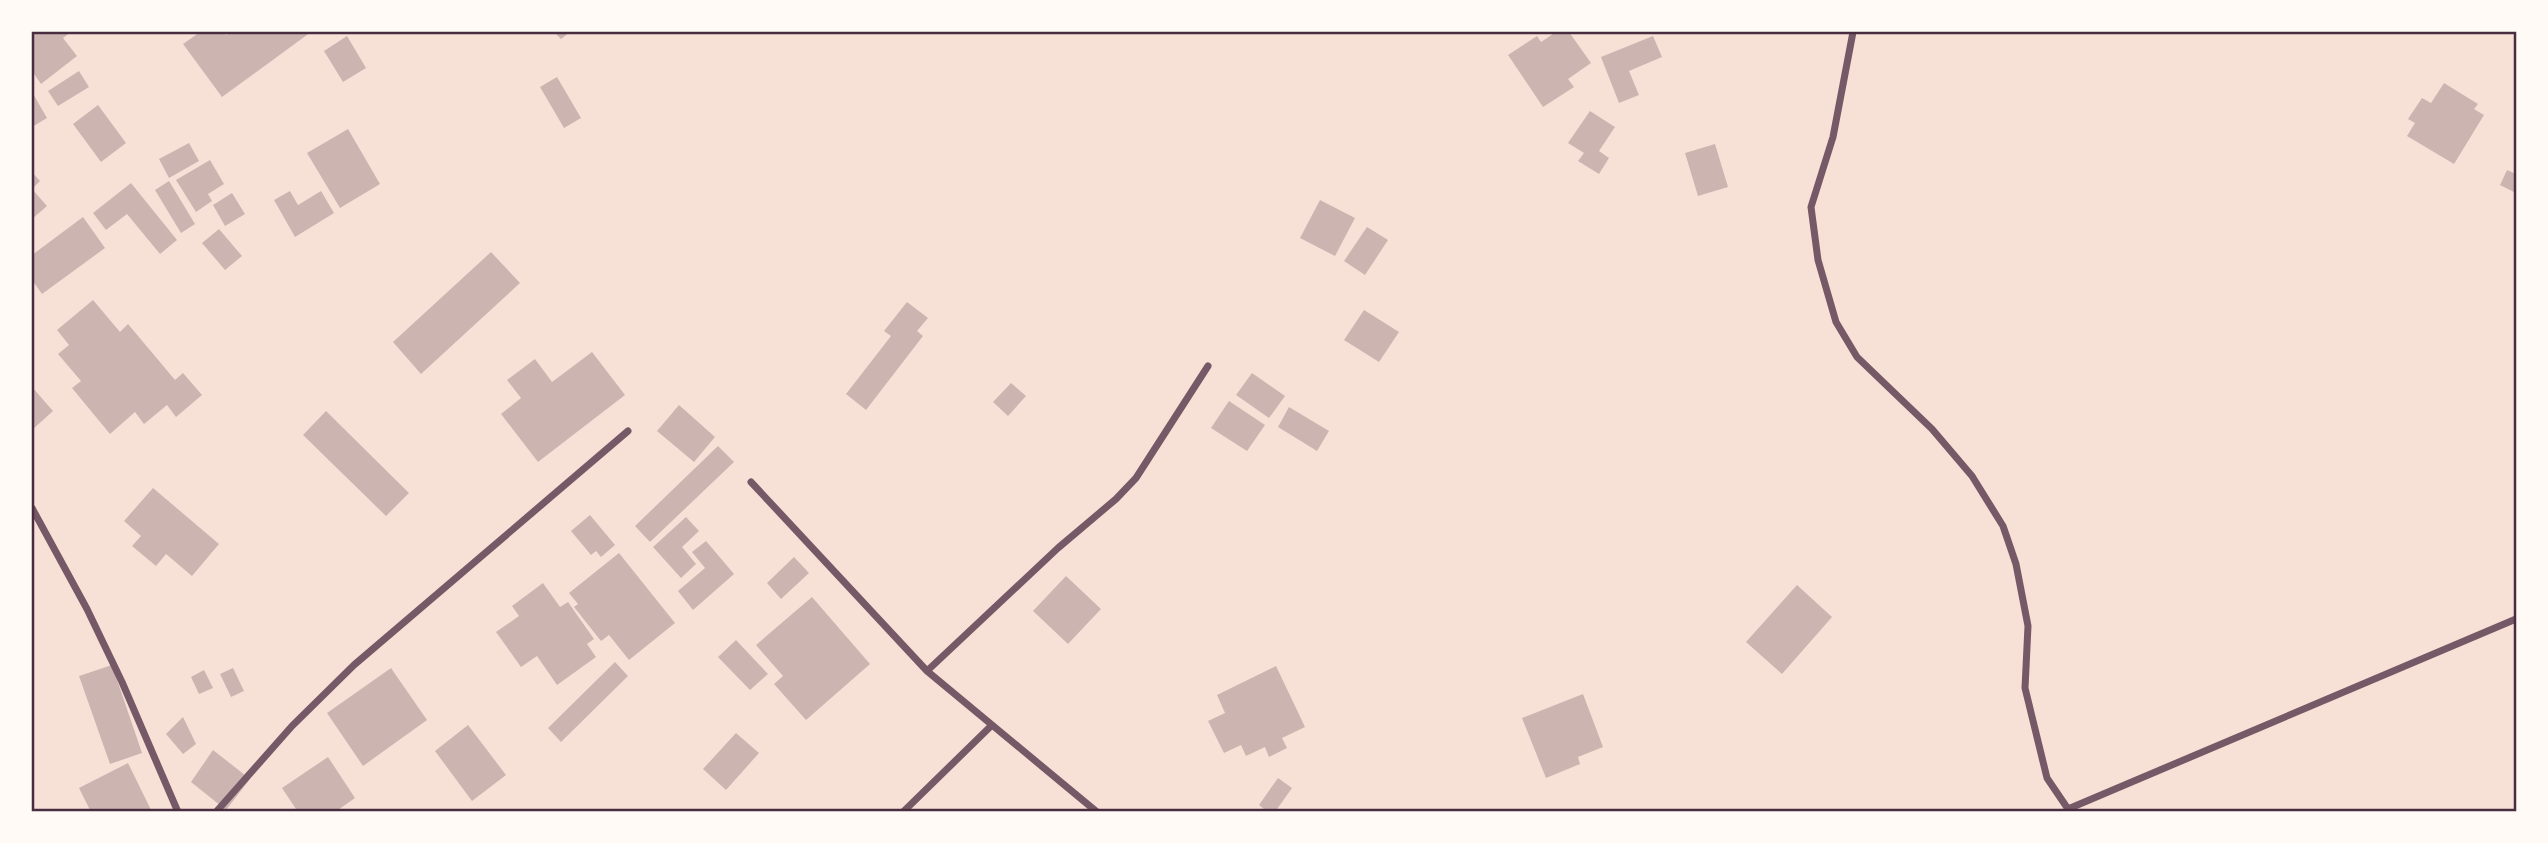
<svg xmlns="http://www.w3.org/2000/svg" width="2548" height="843" font-family="Rubik,sans-serif">
	<style>
		.building { fill: #ccb4b1 }
		.lines { fill: none; stroke-linecap: round; stroke-linejoin: round }
		.minor { stroke: #755966; stroke-width: 7 }
		.neatline { fill: none; stroke: #4a2c40; stroke-width: 2.5 }
	</style>
	<rect width="100%" height="100%" fill="#f7e1d7"/>
	<!-- building -->
	<path class="building" d="M 32,32 L 71,32 L 63,38 L 77,56 L 41,84 L 32,71 Z
		M 200,32 L 224,32 L 226,35 L 231,32 L 311,32 L 222,97 L 183,44 Z
		M 554,32 L 570,32 L 561,39 Z
		M 1556,32 L 1569,32 L 1591,63 L 1568,79 L 1574,87 L 1543,107 L 1508,55 L 1537,36 L 1541,42 Z
		M 347,36 L 366,68 L 343,82 L 324,51 Z
		M 1653,36 L 1662,57 L 1629,71 L 1639,95 L 1619,103 L 1601,57 Z
		M 79,71 L 89,87 L 58,106 L 48,91 Z
		M 557,77 L 581,118 L 564,128 L 540,87 Z
		M 2444,83 L 2478,104 L 2474,109 L 2484,115 L 2454,164 L 2407,136 L 2415,123 L 2408,119 L 2422,98 L 2431,103 Z
		M 32,92 L 47,118 L 32,127 Z
		M 98,105 L 126,143 L 101,162 L 73,124 Z
		M 1590,111 L 1615,127 L 1599,151 L 1609,158 L 1599,174 L 1578,161 L 1584,153 L 1568,143 Z
		M 348,129 L 380,184 L 340,208 L 307,153 Z
		M 189,143 L 199,161 L 169,178 L 159,159 Z
		M 1715,144 L 1728,187 L 1698,196 L 1685,153 Z
		M 210,160 L 224,184 L 208,194 L 212,201 L 196,212 L 176,180 Z
		M 2507,170 L 2516,174 L 2516,193 L 2500,185 Z
		M 32,172 L 40,181 L 32,189 Z
		M 169,181 L 195,224 L 181,233 L 155,190 Z
		M 131,183 L 177,240 L 160,254 L 127,214 L 106,230 L 93,213 Z
		M 32,189 L 47,206 L 32,219 Z
		M 290,191 L 298,205 L 321,191 L 334,213 L 295,237 L 274,200 Z
		M 232,193 L 245,214 L 225,226 L 213,205 Z
		M 1320,200 L 1355,218 L 1335,256 L 1300,238 Z
		M 83,217 L 105,248 L 42,294 L 32,280 L 32,255 Z
		M 1367,227 L 1388,240 L 1365,275 L 1344,261 Z
		M 219,229 L 242,256 L 225,270 L 202,243 Z
		M 491,252 L 520,283 L 421,374 L 393,342 Z
		M 93,300 L 120,332 L 128,324 L 175,380 L 183,373 L 202,395 L 176,417 L 167,405 L 144,424 L 135,412 L 110,434 L 72,388 L 81,381 L 58,354 L 69,345 L 57,330 Z
		M 907,302 L 928,318 L 917,331 L 923,336 L 866,410 L 846,394 L 891,336 L 884,331 Z
		M 1364,310 L 1399,332 L 1379,362 L 1344,340 Z
		M 592,352 L 625,395 L 538,462 L 501,414 L 521,398 L 507,380 L 535,359 L 552,382 Z
		M 1252,373 L 1285,396 L 1269,418 L 1236,395 Z
		M 1011,383 L 1026,396 L 1008,416 L 993,402 Z
		M 32,387 L 53,411 L 32,430 Z
		M 1229,401 L 1265,425 L 1247,451 L 1211,428 Z
		M 679,405 L 715,437 L 694,462 L 657,431 Z
		M 1289,407 L 1329,431 L 1317,451 L 1278,427 Z
		M 326,411 L 409,493 L 386,516 L 303,435 Z
		M 718,446 L 734,462 L 650,542 L 635,526 Z
		M 153,488 L 219,544 L 192,576 L 166,554 L 156,566 L 132,546 L 141,536 L 124,521 Z
		M 590,515 L 615,545 L 601,557 L 596,551 L 591,555 L 571,531 Z
		M 686,517 L 699,531 L 682,547 L 696,564 L 681,578 L 653,547 Z
		M 706,541 L 734,574 L 693,610 L 678,591 L 705,568 L 692,552 Z
		M 619,553 L 675,623 L 629,660 L 609,635 L 601,641 L 574,607 L 578,604 L 569,593 Z
		M 794,557 L 809,573 L 781,599 L 767,583 Z
		M 1066,576 L 1101,609 L 1068,644 L 1033,611 Z
		M 543,583 L 560,607 L 568,602 L 594,639 L 587,644 L 596,657 L 557,685 L 537,656 L 521,667 L 496,632 L 519,616 L 512,606 Z
		M 1797,585 L 1832,617 L 1782,674 L 1746,642 Z
		M 812,597 L 870,664 L 806,720 L 774,684 L 783,676 L 756,645 Z
		M 736,640 L 768,674 L 750,690 L 718,657 Z
		M 615,662 L 628,676 L 561,742 L 548,728 Z
		M 112,665 L 142,753 L 110,764 L 79,676 Z
		M 1276,666 L 1305,727 L 1282,738 L 1287,748 L 1269,757 L 1265,747 L 1246,756 L 1241,745 L 1224,753 L 1208,721 L 1225,713 L 1217,695 Z
		M 233,668 L 244,691 L 231,697 L 220,674 Z
		M 391,668 L 427,720 L 363,766 L 327,713 Z
		M 204,670 L 213,688 L 199,694 L 191,677 Z
		M 1583,694 L 1603,747 L 1578,757 L 1580,764 L 1546,778 L 1522,718 Z
		M 183,717 L 196,744 L 183,754 L 166,734 Z
		M 468,725 L 506,775 L 472,801 L 435,751 Z
		M 736,733 L 759,753 L 726,790 L 703,769 Z
		M 213,750 L 250,779 L 226,810 L 191,782 Z
		M 328,757 L 355,798 L 335,812 L 298,812 L 282,788 Z
		M 128,763 L 152,812 L 91,812 L 79,788 Z
		M 1278,778 L 1292,788 L 1275,812 L 1268,812 L 1259,805 Z"/>
	<g class="lines">
		<!-- minor -->
		<path class="minor" d="M 1853,32 L 1833,137 L 1811,207 L 1818,260 L 1836,322 L 1857,357 L 1932,429 L 1972,476 L 2003,526 L 2016,564 L 2028,626 L 2025,688 L 2047,778 L 2068,809 L 2516,619
			M 751,482 L 927,671 L 1097,812
			M 32,508 L 87,609 L 122,682 L 178,812
			M 927,671 L 1058,548 L 1116,499 L 1136,478 L 1208,366
			M 216,812 L 292,726 L 354,665 L 628,431
			M 903,812 L 991,726"/>
	</g>
	<!-- border -->
	<rect width="2548" height="843" fill="none" stroke="#fffaf5" stroke-width="66"/>
	<rect x="33" y="33" width="2482" height="777" class="neatline"/>
</svg>
